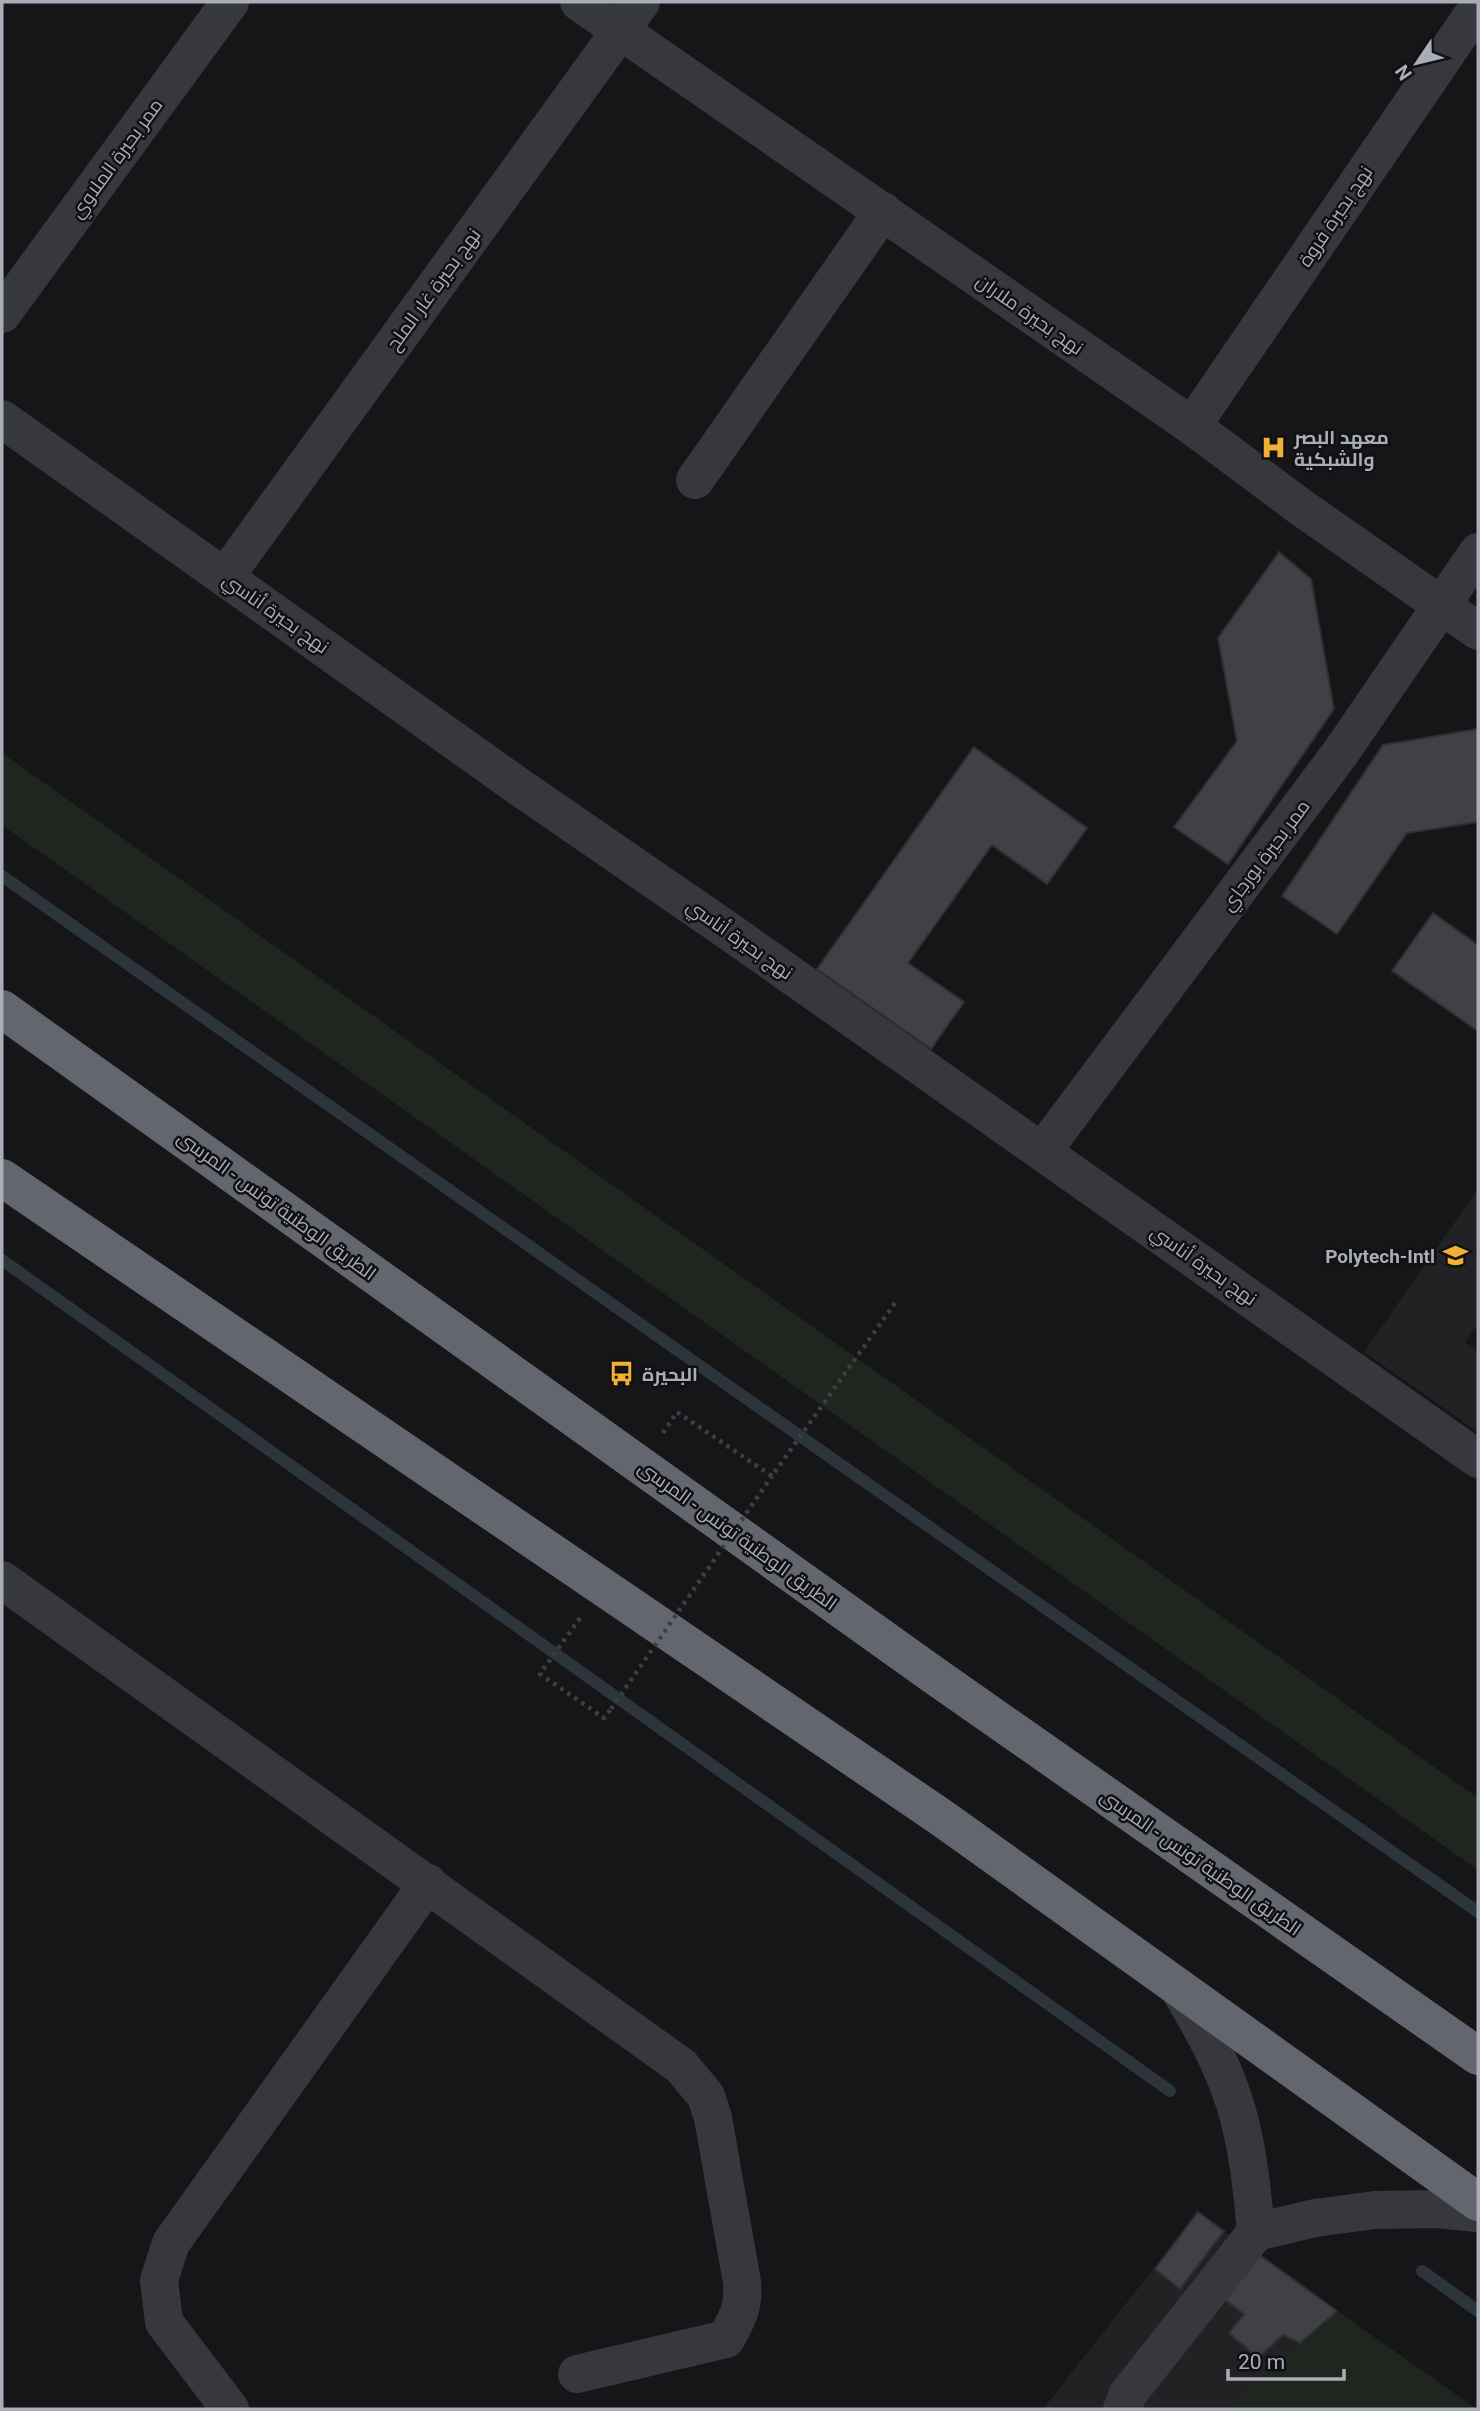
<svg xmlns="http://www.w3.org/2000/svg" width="1480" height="2411" font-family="Roboto,Cairo,sans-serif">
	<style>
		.built { fill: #222225 }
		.green { fill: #1e261f }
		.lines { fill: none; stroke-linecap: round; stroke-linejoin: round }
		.stream { stroke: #2c353c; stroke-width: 12 }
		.building { fill: #404145; stroke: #303034; stroke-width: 2 }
		.path { stroke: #3d3f44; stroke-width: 4.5; stroke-dasharray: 3.5 5; stroke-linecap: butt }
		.minor { stroke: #37383d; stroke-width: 38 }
		.highway { stroke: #63666e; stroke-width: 38 }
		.path-bridge { stroke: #3d3f44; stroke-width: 4.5; stroke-dasharray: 3.5 5; stroke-linecap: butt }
		.labels { text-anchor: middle; stroke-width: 5; stroke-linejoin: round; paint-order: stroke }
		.street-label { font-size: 19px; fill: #a8adb8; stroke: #111113 }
		.poi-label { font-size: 19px; font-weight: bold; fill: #a8adb8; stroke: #111113; text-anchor: start }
	</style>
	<rect width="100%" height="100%" fill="#161618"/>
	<!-- built -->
	<path class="built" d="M 1478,1189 L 1478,1324 L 1465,1342 L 1478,1352 L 1478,1432 L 1364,1352 Z
		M 1198,2212 L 1337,2311 L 1477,2409 L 1043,2409 Z"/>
	<!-- green -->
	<path class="green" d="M 2,753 L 1478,1798 L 1478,1870 L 2,825 Z
		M 1337,2311 L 1477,2409 L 1228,2409 Z"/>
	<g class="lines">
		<!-- stream -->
		<path class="stream" d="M 2,876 L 1478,1912
			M 2,1260 L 1170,2091
			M 1422,2271 L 1478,2311"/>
	</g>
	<!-- building -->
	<path class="building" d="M 1279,552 L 1311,579 L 1334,709 L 1228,864 L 1174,827 L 1237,741 L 1218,638 Z
		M 1478,729 L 1478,822 L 1407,833 L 1337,934 L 1282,896 L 1383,745 Z
		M 974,747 L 1087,828 L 1047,884 L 992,845 L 908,963 L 964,1002 L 931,1049 L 817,969 Z
		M 1433,913 L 1478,945 L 1478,1031 L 1392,971 Z
		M 1198,2212 L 1224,2231 L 1180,2289 L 1155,2269 Z
		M 1254,2251 L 1337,2311 L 1300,2343 L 1283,2335 L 1258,2358 L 1229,2333 L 1244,2314 L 1218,2295 Z"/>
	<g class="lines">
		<!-- path -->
		<path class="path" d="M 663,1433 L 677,1412 L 772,1476 L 895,1303
			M 580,1618 L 540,1674 L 604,1718 L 611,1709"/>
		<!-- minor -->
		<path class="minor" d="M 579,2 L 1192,426 L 1302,508 L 1478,631
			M 2,314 L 230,2
			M 2,419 L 518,786 L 727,930 L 1478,1459
			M 1192,426 L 1478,7
			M 695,480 L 883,211
			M 225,577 L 641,2
			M 1042,1152 L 1341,752 L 1478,552
			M 2,1580 L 681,2066 L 706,2096 L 713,2118 L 742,2282 C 744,2307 738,2317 726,2339 L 577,2374
			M 1178,1987 C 1200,2024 1222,2062 1235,2104 C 1248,2146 1252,2189 1256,2232
			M 230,2409 L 164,2322 L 159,2280 L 171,2243 L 428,1883
			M 1122,2409 L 1128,2394 L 1256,2232 L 1315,2218 L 1375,2210 L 1435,2209 L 1478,2213"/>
		<!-- highway -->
		<path class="highway" d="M 2,1009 L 935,1676 L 1478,2056
			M 2,1178 L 942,1818 L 1478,2202"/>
		<!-- path-bridge -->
		<path class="path-bridge" d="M 611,1709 L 772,1476"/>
	</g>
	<!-- icons -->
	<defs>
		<symbol id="hospital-bare" viewBox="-9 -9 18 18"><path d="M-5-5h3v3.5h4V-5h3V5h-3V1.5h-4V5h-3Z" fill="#f2b134" stroke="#111113" stroke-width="2.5" paint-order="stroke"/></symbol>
		<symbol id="university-bare" viewBox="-9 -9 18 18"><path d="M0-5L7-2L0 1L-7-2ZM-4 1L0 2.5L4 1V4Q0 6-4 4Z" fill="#f2b134" stroke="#111113" stroke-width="2.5" paint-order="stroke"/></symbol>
		<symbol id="bus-bare" viewBox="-9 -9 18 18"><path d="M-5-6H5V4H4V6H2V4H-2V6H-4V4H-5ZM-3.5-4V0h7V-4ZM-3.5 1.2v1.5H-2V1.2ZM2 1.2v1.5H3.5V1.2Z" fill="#f2b134" stroke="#111113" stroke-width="2.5" paint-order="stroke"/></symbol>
	</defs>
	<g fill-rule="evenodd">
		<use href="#hospital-bare" x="1256" y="430" width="35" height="35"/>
		<use href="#university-bare" x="1438" y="1238" width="35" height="35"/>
		<use href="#bus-bare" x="604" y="1356" width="35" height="35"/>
	</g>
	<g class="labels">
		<!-- street labels -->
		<g class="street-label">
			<text transform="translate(116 158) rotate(-54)" y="7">ممر بحيرة الملاوي</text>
			<text transform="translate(1335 216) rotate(-56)" y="7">نهج بحيرة فروة</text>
			<text transform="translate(433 289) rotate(-54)" y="7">نهج بحيرة غار الملح</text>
			<text transform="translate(1030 314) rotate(35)" y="7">نهج بحيرة ملاران</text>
			<text transform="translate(276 613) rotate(35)" y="7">نهج بحيرة أناسي</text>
			<text transform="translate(1265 855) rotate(-53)" y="7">ممر بحيرة بورجاي</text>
			<text transform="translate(740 939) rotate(35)" y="7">نهج بحيرة أناسي</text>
			<text transform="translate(277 1205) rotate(36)" y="7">الطريق الوطنية تونس - المرسى</text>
			<text transform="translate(1204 1265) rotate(35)" y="7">نهج بحيرة أناسي</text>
			<text transform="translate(738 1535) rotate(36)" y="7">الطريق الوطنية تونس - المرسى</text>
			<text transform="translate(1201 1862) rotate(35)" y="7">الطريق الوطنية تونس - المرسى</text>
		</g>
		<!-- poi labels -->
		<g class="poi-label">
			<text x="1294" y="444">معهد البصر<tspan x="1294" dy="22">والشبكية</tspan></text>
			<text x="1435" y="1263" text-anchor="end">Polytech-Intl</text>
			<text x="642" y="1381">البحيرة</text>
		</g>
	</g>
	<!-- border -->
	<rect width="1480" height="2411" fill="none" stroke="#a8adb8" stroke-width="7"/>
	<!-- north arrow -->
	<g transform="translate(1417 63) rotate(235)" stroke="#111113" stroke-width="5" paint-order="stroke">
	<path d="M0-5L12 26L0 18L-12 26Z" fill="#a8adb8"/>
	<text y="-10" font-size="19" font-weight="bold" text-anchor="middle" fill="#a8adb8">N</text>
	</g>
	<!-- scale -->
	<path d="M1228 2369v10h116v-10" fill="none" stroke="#a8adb8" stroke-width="3.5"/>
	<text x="1238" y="2369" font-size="21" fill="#a8adb8" stroke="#111113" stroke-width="5" paint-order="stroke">20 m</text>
</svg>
